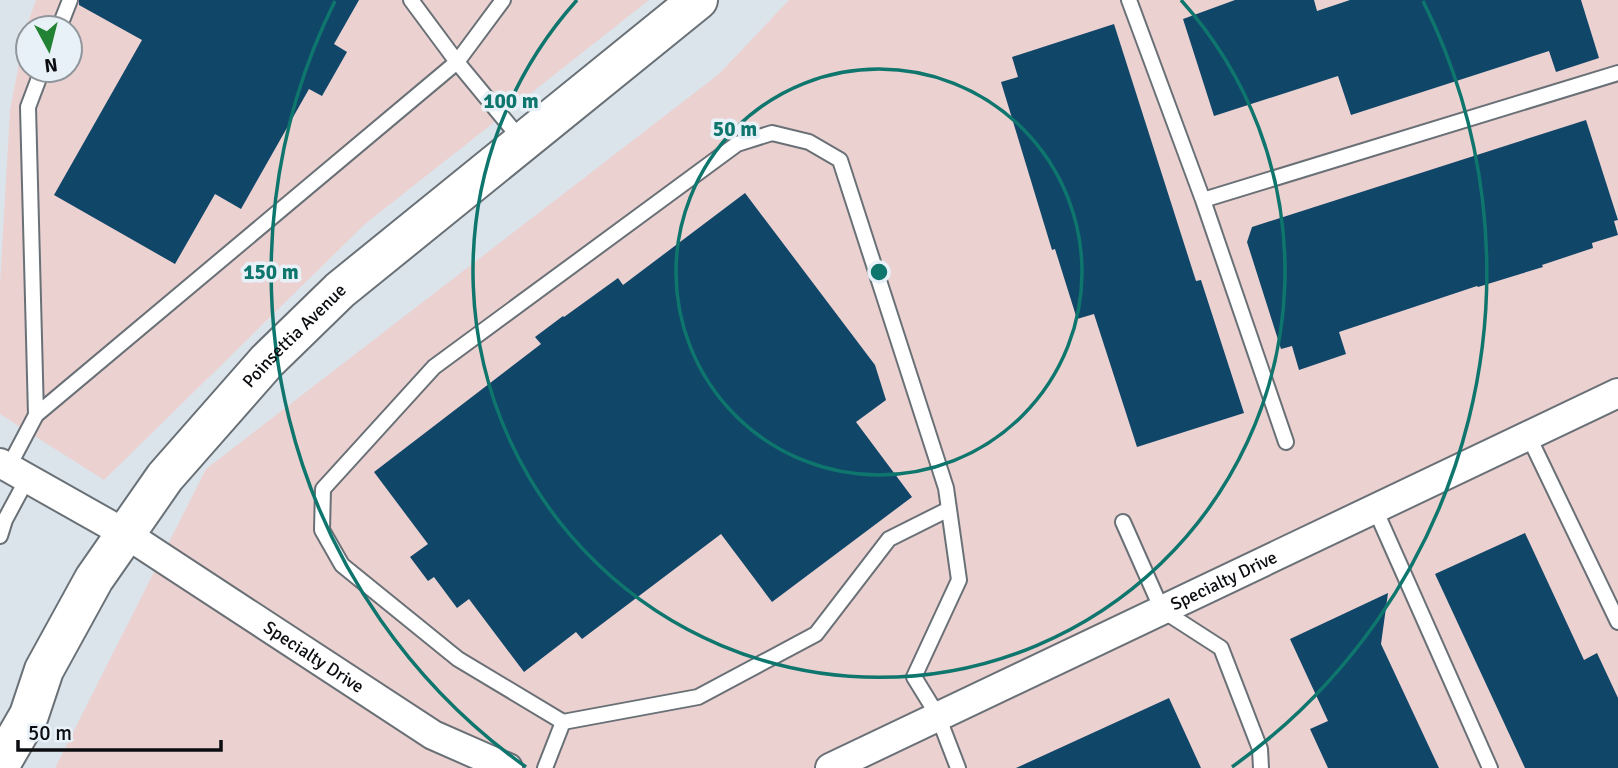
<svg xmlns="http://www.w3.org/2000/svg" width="1618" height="768" font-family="Signika,sans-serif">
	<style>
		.commercial { fill: #ecd1d1; fill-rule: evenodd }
		.building { fill: #104668 }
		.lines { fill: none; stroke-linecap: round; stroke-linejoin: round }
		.service-casing { stroke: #697177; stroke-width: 18 }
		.minor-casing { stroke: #697177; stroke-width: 32 }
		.secondary-casing { stroke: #697177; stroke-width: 42 }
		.service { stroke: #fff; stroke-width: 14 }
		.minor { stroke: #fff; stroke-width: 28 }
		.secondary { stroke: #fff; stroke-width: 38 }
		.ring { fill: none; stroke: #0f766e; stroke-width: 3.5 }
		.labels { text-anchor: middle; stroke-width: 7; stroke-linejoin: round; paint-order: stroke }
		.street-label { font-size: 18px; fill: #0b0d10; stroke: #e8f1f8 }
		.centre { fill: #0f766e; stroke: #e8f1f8; stroke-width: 3.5 }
		.ring-label { font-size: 21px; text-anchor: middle; font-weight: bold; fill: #0f766e; stroke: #e8f1f8; stroke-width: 7; stroke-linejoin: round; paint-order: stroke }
	</style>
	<rect width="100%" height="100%" fill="#dbe4eb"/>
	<!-- commercial -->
	<path class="commercial" d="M 36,0 L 649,0 L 365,224 L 104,480 L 0,414 L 0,285 L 10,110 L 26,28 ZM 28,28 L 70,28 L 70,70 L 28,70 Z
		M 789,0 L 1618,0 L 1618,768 L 55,768 L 206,469 L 719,74 Z"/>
	<!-- building -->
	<path class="building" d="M 79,0 L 359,0 L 334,44 L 347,52 L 322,96 L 309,89 L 241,209 L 215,194 L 175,264 L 54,195 L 142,40 L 79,5 Z
		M 1235,0 L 1314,0 L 1317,11 L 1350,0 L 1581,0 L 1599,58 L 1556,72 L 1549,51 L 1351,115 L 1338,76 L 1214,116 L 1183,19 Z
		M 1114,24 L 1196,281 L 1201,280 L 1244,413 L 1137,447 L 1094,314 L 1077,319 L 1055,249 L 1052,250 L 1001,82 L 1018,77 L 1012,57 Z
		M 1586,120 L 1618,220 L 1614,221 L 1618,235 L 1592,243 L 1593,248 L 1542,265 L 1543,267 L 1478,287 L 1477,286 L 1339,332 L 1346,354 L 1299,370 L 1292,346 L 1281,349 L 1247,242 L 1252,227 Z
		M 745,193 L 875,365 L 886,400 L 856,422 L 912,497 L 772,602 L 721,534 L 582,639 L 576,632 L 524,672 L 469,599 L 457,608 L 434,577 L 428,581 L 410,557 L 428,544 L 374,472 L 541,344 L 535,337 L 563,316 L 564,317 L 618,278 L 623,285 Z
		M 1525,533 L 1584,660 L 1597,653 L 1618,698 L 1618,768 L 1525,768 L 1435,574 Z
		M 1388,593 L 1381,644 L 1439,768 L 1328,768 L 1310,729 L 1328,721 L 1290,639 Z
		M 1169,698 L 1201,768 L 1016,768 Z"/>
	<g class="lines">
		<defs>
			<path id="service" d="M 503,0 L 457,62 L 523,142
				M 1129,0 L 1203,200 L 1618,73
				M 59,28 L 70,0
				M 42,70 L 28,107 L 36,415 L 457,62 L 411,0
				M 1203,200 L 1286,442
				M 1528,435 L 1618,622
				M 8,468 L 36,415
				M 949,509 L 889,539 L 816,634 L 698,697 L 563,722 L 458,659 L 342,565 L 322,530 L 323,489 L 434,367 L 737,144 L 772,133 L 809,142 L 840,160 L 946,488 L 959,580 L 914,677 L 938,716 L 958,768
				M 1375,509 L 1490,768
				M 1123,522 L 1162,610 L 1221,648 L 1260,749 L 1261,768
				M 0,536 L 5,520 L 27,479
				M 545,768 L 563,722"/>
			<g id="minor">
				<path id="s1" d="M 0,463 L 126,534 L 433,735 L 508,768"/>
				<path id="s2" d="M 830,768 L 1618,393"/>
			</g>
			<g id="secondary">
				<path id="s3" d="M 0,765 L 29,715 L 44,670 L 94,579 L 165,477 L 267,361 L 340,290 L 698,0"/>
			</g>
		</defs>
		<!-- service casing -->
		<use href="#service" class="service-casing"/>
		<!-- minor casing -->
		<use href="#minor" class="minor-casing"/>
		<!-- secondary casing -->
		<use href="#secondary" class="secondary-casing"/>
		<!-- service -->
		<use href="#service" class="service"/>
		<!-- minor -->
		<use href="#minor" class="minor"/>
		<!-- secondary -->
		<use href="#secondary" class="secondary"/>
	</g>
	<!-- distance rings -->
	<g class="ring">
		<circle cx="879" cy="272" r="203"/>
		<path d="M1181 0A406 406 0 1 1 577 0"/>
		<path d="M526 767A608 608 0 0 1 335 1M1423 1A608 608 0 0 1 1232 767"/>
	</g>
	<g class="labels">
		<!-- street labels -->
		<g class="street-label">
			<text dy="6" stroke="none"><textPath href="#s3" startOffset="525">Poinsettia Avenue</textPath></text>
			<text dy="6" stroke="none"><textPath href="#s2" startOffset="436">Specialty Drive</textPath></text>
			<text dy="6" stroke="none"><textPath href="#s1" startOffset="369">Specialty Drive</textPath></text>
		</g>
	</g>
	<circle cx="879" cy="272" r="10" class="centre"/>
	<g class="ring-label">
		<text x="511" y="108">100 m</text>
		<text x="735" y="136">50 m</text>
		<text x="271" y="279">150 m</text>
	</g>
	<!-- north arrow -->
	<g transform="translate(49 49) rotate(173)"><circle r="33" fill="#e8f1f8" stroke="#90969b" stroke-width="2"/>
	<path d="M0-5L12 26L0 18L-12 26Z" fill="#228234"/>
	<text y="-10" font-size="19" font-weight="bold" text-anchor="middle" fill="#0b0d10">N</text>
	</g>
	<!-- scale -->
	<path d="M18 740v10h203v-10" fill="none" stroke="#0b0d10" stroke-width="3.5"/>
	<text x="28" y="740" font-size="21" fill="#0b0d10" stroke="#e8f1f8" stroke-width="5" paint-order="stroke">50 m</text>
</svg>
